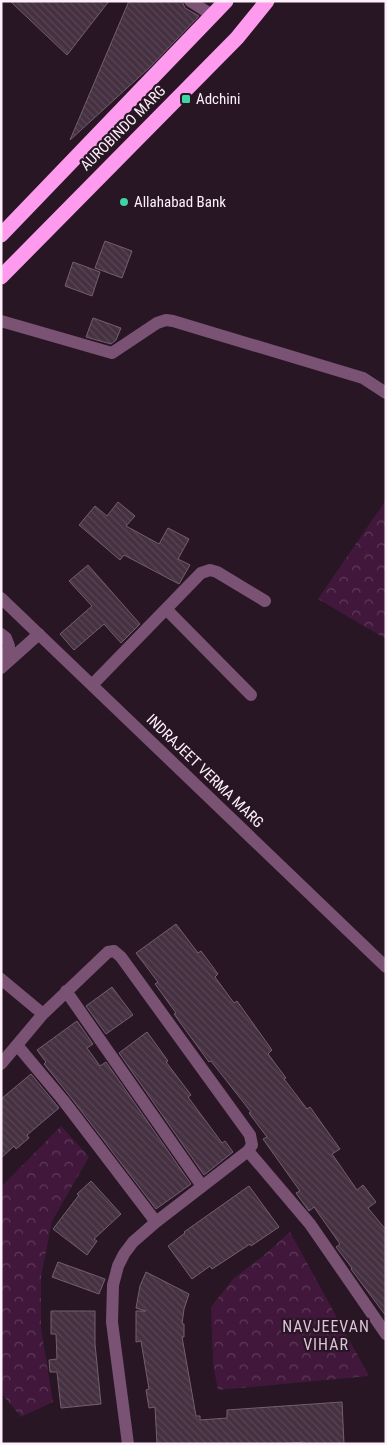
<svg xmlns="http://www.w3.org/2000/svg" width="387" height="1445" font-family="'Roboto Condensed',sans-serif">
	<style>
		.park { fill: url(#park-crowns) }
		.building { fill: url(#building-back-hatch); stroke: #745e70 }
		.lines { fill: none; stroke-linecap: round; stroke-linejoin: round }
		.minor { stroke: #7a5273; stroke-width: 12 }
		.highway { stroke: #ff9bee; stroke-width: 15 }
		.poi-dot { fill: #3fd4a2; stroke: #281625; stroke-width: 2 }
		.labels { text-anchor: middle; stroke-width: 4.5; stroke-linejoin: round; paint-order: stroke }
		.poi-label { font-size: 15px; fill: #fdf0fa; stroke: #281625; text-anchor: start }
		.street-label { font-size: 15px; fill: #fdf0fa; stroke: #281625 }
		.neighbourhood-label { font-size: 16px; letter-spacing: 1px; fill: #dec4d8; stroke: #281625 }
	</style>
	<defs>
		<pattern id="park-crowns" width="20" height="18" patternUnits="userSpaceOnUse" patternTransform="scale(1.25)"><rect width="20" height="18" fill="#41183b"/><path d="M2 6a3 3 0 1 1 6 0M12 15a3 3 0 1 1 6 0" fill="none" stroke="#5d3a58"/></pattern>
		<pattern id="building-back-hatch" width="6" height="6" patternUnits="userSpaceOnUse" patternTransform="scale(1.25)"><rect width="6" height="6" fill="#453141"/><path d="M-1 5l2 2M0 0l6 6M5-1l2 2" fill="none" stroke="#584554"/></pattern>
	</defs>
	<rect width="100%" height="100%" fill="#281625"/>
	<!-- park -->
	<path class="park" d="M 386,500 L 386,639 L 318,599 Z
		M 61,1126 L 89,1157 L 52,1221 L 41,1277 L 41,1328 L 53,1402 L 21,1417 L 1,1393 L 1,1187 Z
		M 290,1232 L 369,1376 L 218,1390 L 213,1364 L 211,1307 L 234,1278 L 263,1256 Z"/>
	<!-- building -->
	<path class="building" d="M 10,1 L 109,1 L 67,55 Z
		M 129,1 L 182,1 L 185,8 L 199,16 L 149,68 L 70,140 Z
		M 105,241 L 132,251 L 122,278 L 95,268 Z
		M 73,262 L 100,272 L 92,296 L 65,286 Z
		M 93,318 L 121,328 L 116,340 L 111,344 L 86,337 Z
		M 118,502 L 135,516 L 126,526 L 159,544 L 168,528 L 189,539 L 178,559 L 190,565 L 179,584 L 124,555 L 120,560 L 79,525 L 95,506 L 107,516 Z
		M 88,565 L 140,624 L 121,643 L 104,624 L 74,650 L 60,634 L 92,606 L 69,581 Z
		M 176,924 L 198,953 L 201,951 L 218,974 L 215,977 L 234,1003 L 237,1001 L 272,1050 L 268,1054 L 286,1078 L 284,1079 L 307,1109 L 310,1107 L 340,1149 L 332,1154 L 357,1190 L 363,1185 L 376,1202 L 368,1208 L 386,1230 L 386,1316 L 351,1269 L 352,1268 L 336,1247 L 340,1244 L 314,1207 L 309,1211 L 296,1193 L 300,1191 L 263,1139 L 267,1137 L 249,1113 L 251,1112 L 211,1061 L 209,1062 L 187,1032 L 174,1014 L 176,1013 L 155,984 L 158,982 L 136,953 Z
		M 112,987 L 133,1015 L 106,1034 L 86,1006 Z
		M 77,1021 L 93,1044 L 87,1048 L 100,1066 L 106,1062 L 191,1184 L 156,1209 L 69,1095 L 44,1064 L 46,1062 L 37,1050 Z
		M 147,1032 L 168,1061 L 166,1062 L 191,1095 L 188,1097 L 222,1143 L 225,1141 L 233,1152 L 204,1175 L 119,1053 Z
		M 31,1074 L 59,1108 L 27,1135 L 29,1138 L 16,1149 L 14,1146 L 1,1158 L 1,1099 Z
		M 91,1181 L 121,1214 L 94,1239 L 97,1241 L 87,1255 L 53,1229 L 79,1195 L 77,1194 Z
		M 249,1186 L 279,1227 L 251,1246 L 250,1244 L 212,1269 L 210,1266 L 192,1279 L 168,1246 L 185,1233 L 184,1232 Z
		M 58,1262 L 105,1279 L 99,1294 L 52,1277 Z
		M 146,1272 L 189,1294 L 184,1309 L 182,1324 L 184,1324 L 184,1337 L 182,1337 L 196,1416 L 200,1416 L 200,1420 L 227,1418 L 227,1410 L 342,1402 L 344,1444 L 305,1444 L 304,1442 L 279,1444 L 157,1444 L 155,1407 L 149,1408 L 146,1390 L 149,1389 L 141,1341 L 136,1342 L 136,1311 L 146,1311 L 136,1308 L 140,1286 Z
		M 51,1311 L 95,1311 L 95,1344 L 101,1404 L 61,1408 L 57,1372 L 50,1372 L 49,1360 L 57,1359 L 56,1334 L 51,1334 Z"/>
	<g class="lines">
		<!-- minor -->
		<path class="minor" d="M 190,1 L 212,15
			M 1,321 L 112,353 L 157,323 L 166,320 L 173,321 L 363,378 L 386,393
			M 1,598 L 386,967
			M 166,609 L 251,695
			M 1,634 L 6,638 L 9,646 L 7,651 L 1,657
			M 1,668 L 39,634
			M 92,685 L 201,573 L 210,570 L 217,572 L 265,601
			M 1,979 L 43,1014
			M 66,991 L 202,1186
			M 17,1045 L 63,1100 L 156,1222
			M 1,1064 L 43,1014 L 108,952 L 114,951 L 121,957 L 250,1135 L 252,1145 L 248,1151 L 156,1222 L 133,1242 L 124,1254 L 118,1266 L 113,1285 L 112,1322 L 128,1444
			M 248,1151 L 310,1224 L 386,1334"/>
		<!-- highway -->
		<path class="highway" d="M 1,235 L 226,1
			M 1,277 L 237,38 L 267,1"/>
	</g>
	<!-- markers -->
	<g class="poi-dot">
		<rect x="181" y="94" width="10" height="10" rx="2.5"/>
		<circle cx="124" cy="202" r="5"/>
	</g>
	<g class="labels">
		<!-- poi labels -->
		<g class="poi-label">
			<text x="196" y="104">Adchini</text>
			<text x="134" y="207">Allahabad Bank</text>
		</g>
		<!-- street labels -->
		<g class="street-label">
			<text transform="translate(123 128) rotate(-45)" y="5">AUROBINDO MARG</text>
			<text transform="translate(205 771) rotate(44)" y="5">INDRAJEET VERMA MARG</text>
		</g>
		<!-- neighbourhood labels -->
		<g class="neighbourhood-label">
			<text x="326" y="1332">NAVJEEVAN<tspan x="326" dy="18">VIHAR</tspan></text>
		</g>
	</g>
	<!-- border -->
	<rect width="387" height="1445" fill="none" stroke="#fdf0fa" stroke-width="5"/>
</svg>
